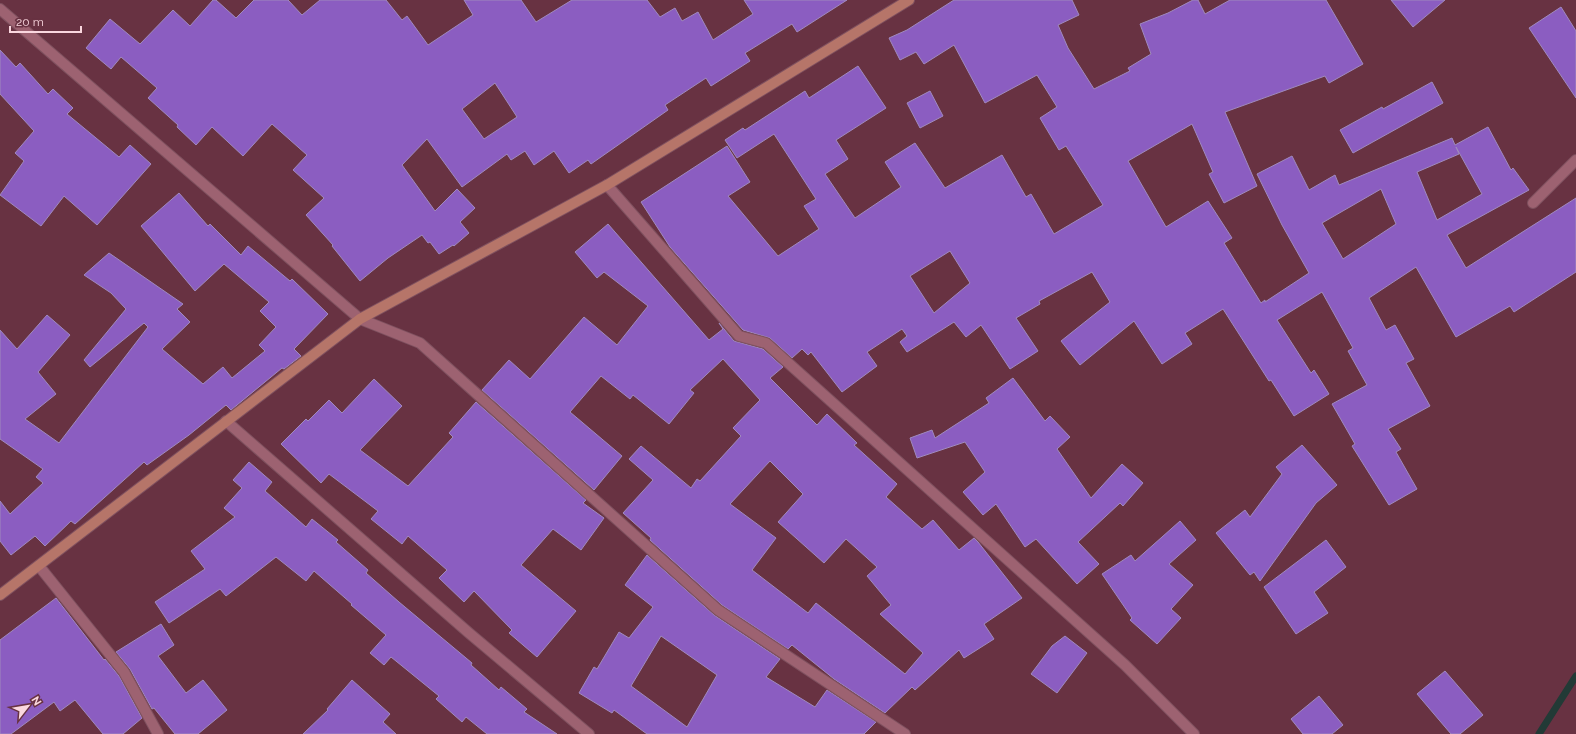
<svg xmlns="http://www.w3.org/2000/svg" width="1576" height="734" font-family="Raleway,sans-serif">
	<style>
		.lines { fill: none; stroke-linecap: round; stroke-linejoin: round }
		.stream { stroke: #223a36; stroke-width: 7 }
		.building { fill: #8b5dc1; stroke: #a08abe; fill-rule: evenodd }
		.street-casing { stroke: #7f515f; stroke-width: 12 }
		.secondary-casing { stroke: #7f515f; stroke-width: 12 }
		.street { stroke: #9d6271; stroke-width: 10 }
		.secondary { stroke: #b67569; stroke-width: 10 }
	</style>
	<rect width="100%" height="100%" fill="#683242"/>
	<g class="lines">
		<!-- stream -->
		<path class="stream" d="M 1539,734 L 1576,676"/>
	</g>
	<!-- building -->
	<path class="building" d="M 213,0 L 216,0 L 236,18 L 254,0 L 288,0 L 302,15 L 320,0 L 386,0 L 402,20 L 407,16 L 428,45 L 473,15 L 464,0 L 521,0 L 536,22 L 572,0 L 647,0 L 660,17 L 675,8 L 682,21 L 698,12 L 713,40 L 753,14 L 744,0 L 847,0 L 797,32 L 792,24 L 745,53 L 750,61 L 711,86 L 706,78 L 665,105 L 668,110 L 591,164 L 588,160 L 569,173 L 554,151 L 534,165 L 525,151 L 511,160 L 507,154 L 462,187 L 427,139 L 402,165 L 435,211 L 457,189 L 475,208 L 460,222 L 469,233 L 454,246 L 453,245 L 439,254 L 430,242 L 428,243 L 422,235 L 388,258 L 360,281 L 332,246 L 333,245 L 306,215 L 324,198 L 293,170 L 307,155 L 272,124 L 243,156 L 212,127 L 196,145 L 177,127 L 178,125 L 148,98 L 157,88 L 121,57 L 111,69 L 86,48 L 110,19 L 140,44 L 173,10 L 190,26 ZM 495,83 L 517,117 L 484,139 L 462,109 Z
		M 954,0 L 1072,0 L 1079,15 L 1058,25 L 1068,48 L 1094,89 L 1130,71 L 1128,68 L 1151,54 L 1140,24 L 1168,13 L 1193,0 L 1198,0 L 1205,14 L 1230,0 L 1326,0 L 1363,64 L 1329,83 L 1325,76 L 1225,112 L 1257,186 L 1224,203 L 1209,174 L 1213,172 L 1192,124 L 1128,161 L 1166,227 L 1208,201 L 1232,238 L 1224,243 L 1261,303 L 1265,300 L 1265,302 L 1309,273 L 1282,225 L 1257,174 L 1292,156 L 1309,190 L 1335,175 L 1339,185 L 1452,138 L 1455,145 L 1488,127 L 1511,170 L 1513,168 L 1529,190 L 1447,235 L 1466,268 L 1576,198 L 1576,272 L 1514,312 L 1510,306 L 1456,337 L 1416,267 L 1369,298 L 1386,330 L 1395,325 L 1414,359 L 1406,363 L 1430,406 L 1388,429 L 1401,449 L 1396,452 L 1417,489 L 1389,505 L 1352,446 L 1355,444 L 1332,404 L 1367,385 L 1348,351 L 1353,348 L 1322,292 L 1277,320 L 1311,373 L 1314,370 L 1329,394 L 1294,416 L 1271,380 L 1269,381 L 1223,309 L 1185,333 L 1192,344 L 1162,364 L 1134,321 L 1080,365 L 1061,341 L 1110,302 L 1092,272 L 1039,301 L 1040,304 L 1016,318 L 1038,351 L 1010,369 L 981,325 L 966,337 L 954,322 L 907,352 L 900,342 L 907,336 L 902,329 L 867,352 L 877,366 L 842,392 L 811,352 L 808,355 L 802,349 L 792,358 L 770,338 L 743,330 L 670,247 L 641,202 L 727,146 L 750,182 L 728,196 L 778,256 L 819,229 L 804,206 L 816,199 L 774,134 L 737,158 L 725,140 L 743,128 L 745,130 L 805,91 L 809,98 L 858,66 L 886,108 L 836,140 L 848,159 L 825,174 L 855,218 L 901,187 L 885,162 L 915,143 L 945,188 L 1002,155 L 1026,197 L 1031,194 L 1054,234 L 1103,205 L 1066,146 L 1059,150 L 1040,118 L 1057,107 L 1037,75 L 985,103 L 954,45 L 924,64 L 916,52 L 900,60 L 889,38 L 907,30 ZM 1456,147 L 1482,194 L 1437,220 L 1417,172 L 1459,154 ZM 1381,189 L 1396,224 L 1343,259 L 1322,223 ZM 950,251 L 970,283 L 934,313 L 910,276 Z
		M 1391,0 L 1445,0 L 1413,27 Z
		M 1561,7 L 1576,31 L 1576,98 L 1529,28 Z
		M 0,50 L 16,67 L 20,63 L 48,94 L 53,89 L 73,108 L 67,114 L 119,157 L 130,145 L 151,164 L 97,225 L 64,196 L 41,226 L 0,195 L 24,161 L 15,153 L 34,131 L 0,94 Z
		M 1432,82 L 1443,103 L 1353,153 L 1340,130 L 1382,107 L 1383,109 Z
		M 930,91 L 943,116 L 920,128 L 907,103 Z
		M 179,193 L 208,226 L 210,224 L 241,255 L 248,246 L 290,281 L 292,279 L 328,314 L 294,349 L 301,356 L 284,369 L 282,368 L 231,410 L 226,405 L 189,435 L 147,465 L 144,462 L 75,524 L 71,521 L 45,546 L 35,536 L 11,555 L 0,541 L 0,501 L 10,514 L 43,483 L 36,477 L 43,469 L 0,439 L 0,330 L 17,349 L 47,315 L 70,335 L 38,372 L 56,394 L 25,419 L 59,443 L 148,327 L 144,323 L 90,367 L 84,360 L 126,309 L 111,293 L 84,275 L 109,253 L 183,304 L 177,309 L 190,322 L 162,349 L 203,384 L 223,367 L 232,378 L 265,351 L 259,345 L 276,327 L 260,311 L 269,302 L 224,264 L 195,291 L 141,226 Z
		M 608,224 L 709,340 L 723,329 L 719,323 L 734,341 L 763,349 L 783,367 L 770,378 L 817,425 L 827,414 L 857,443 L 854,445 L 897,484 L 886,497 L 922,529 L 933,520 L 959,550 L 974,538 L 978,542 L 1022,598 L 984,624 L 994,639 L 964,658 L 959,650 L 915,690 L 912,687 L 885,713 L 834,679 L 792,645 L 788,649 L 722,605 L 650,540 L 651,538 L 623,513 L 653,480 L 629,459 L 641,446 L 691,488 L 697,479 L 700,481 L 741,436 L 733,428 L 760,400 L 723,359 L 690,390 L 694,393 L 669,424 L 633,395 L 630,399 L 601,376 L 570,412 L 622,456 L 594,490 L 482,390 L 509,360 L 530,379 L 584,317 L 617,345 L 648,306 L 604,272 L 597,278 L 575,252 ZM 770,461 L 803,494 L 778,522 L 824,563 L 846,539 L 877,567 L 867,576 L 891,605 L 880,614 L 923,653 L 905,674 L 816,603 L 808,613 L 752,570 L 776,538 L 730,504 Z
		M 1013,378 L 1045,421 L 1050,416 L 1070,437 L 1057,449 L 1091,498 L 1122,464 L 1143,483 L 1123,506 L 1120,503 L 1078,542 L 1099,564 L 1077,584 L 1036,539 L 1025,547 L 996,504 L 983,515 L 963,492 L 985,472 L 965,442 L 917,458 L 910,438 L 932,430 L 935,438 L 989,403 L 986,398 Z
		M 374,379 L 402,406 L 360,450 L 408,486 L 453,437 L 449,433 L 476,402 L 586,500 L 583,503 L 604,518 L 581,550 L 553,529 L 521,565 L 576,611 L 537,657 L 509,633 L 512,630 L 474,591 L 464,602 L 439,578 L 447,570 L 408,536 L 402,544 L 371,519 L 378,511 L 329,474 L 321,483 L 281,444 L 306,419 L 308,421 L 329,400 L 342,413 Z
		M 1302,445 L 1337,485 L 1316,503 L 1260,581 L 1254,572 L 1250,575 L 1216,533 L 1245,510 L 1250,517 L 1282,474 L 1276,467 Z
		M 249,462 L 272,482 L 265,491 L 306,527 L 312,519 L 338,540 L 336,542 L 368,570 L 366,573 L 399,602 L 472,663 L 471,665 L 499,690 L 501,687 L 527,709 L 524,712 L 557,734 L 487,734 L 466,717 L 462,722 L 436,699 L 439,696 L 391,657 L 384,665 L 370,653 L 386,635 L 351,605 L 352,604 L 314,571 L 306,581 L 276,557 L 226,596 L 220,589 L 169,623 L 155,602 L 205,569 L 191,551 L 235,517 L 224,508 L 242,488 L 233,480 Z
		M 1180,521 L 1196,540 L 1169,564 L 1193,585 L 1171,609 L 1181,618 L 1157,644 L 1130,620 L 1132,618 L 1102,574 L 1131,555 L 1135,561 Z
		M 1326,540 L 1346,567 L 1314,592 L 1328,613 L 1296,634 L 1264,587 Z
		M 647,555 L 714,615 L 780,659 L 766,677 L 815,707 L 827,690 L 876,722 L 864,734 L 647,734 L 614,710 L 612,713 L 579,693 L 594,667 L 597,669 L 619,632 L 629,638 L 653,607 L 625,585 ZM 661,636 L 717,675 L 687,727 L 631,686 Z
		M 56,598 L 104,660 L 105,659 L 119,676 L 142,718 L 123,734 L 103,734 L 75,700 L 60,711 L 54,702 L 11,734 L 0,734 L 0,640 Z
		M 161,624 L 174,645 L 158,656 L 186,693 L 203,680 L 227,710 L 198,734 L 175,734 L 154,708 L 152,709 L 130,669 L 116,652 Z
		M 1065,636 L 1087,653 L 1057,693 L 1031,674 L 1052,646 Z
		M 1445,671 L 1483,715 L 1460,734 L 1451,734 L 1417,694 Z
		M 352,680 L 390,714 L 383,722 L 396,734 L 303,734 L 328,710 L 327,709 Z
		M 1319,696 L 1343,725 L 1332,734 L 1303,734 L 1291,719 Z"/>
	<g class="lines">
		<defs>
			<path id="street" d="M 0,9 L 360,319 L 420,343 L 718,610 L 905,734
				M 607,185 L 739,336 L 766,343 L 1125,665 L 1194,734
				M 1533,203 L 1576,160
				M 226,421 L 469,633 L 589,734
				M 39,566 L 124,672 L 158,734"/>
			<path id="secondary" d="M 0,595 L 360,319 L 607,185 L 909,0"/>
		</defs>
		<!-- street casing -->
		<use href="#street" class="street-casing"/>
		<!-- secondary casing -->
		<use href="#secondary" class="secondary-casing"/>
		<!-- street -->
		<use href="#street" class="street"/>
		<!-- secondary -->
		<use href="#secondary" class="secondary"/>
	</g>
	<!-- north arrow -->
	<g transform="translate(28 706) rotate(59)" stroke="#683242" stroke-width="3" paint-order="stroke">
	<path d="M0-3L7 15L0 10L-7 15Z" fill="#fad7df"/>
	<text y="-6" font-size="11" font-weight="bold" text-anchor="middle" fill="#fad7df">N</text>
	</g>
	<!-- scale -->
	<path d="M10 26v6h71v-6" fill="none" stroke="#fad7df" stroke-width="2"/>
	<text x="16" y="26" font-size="12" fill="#fad7df" stroke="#683242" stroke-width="3" paint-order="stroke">20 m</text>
</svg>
